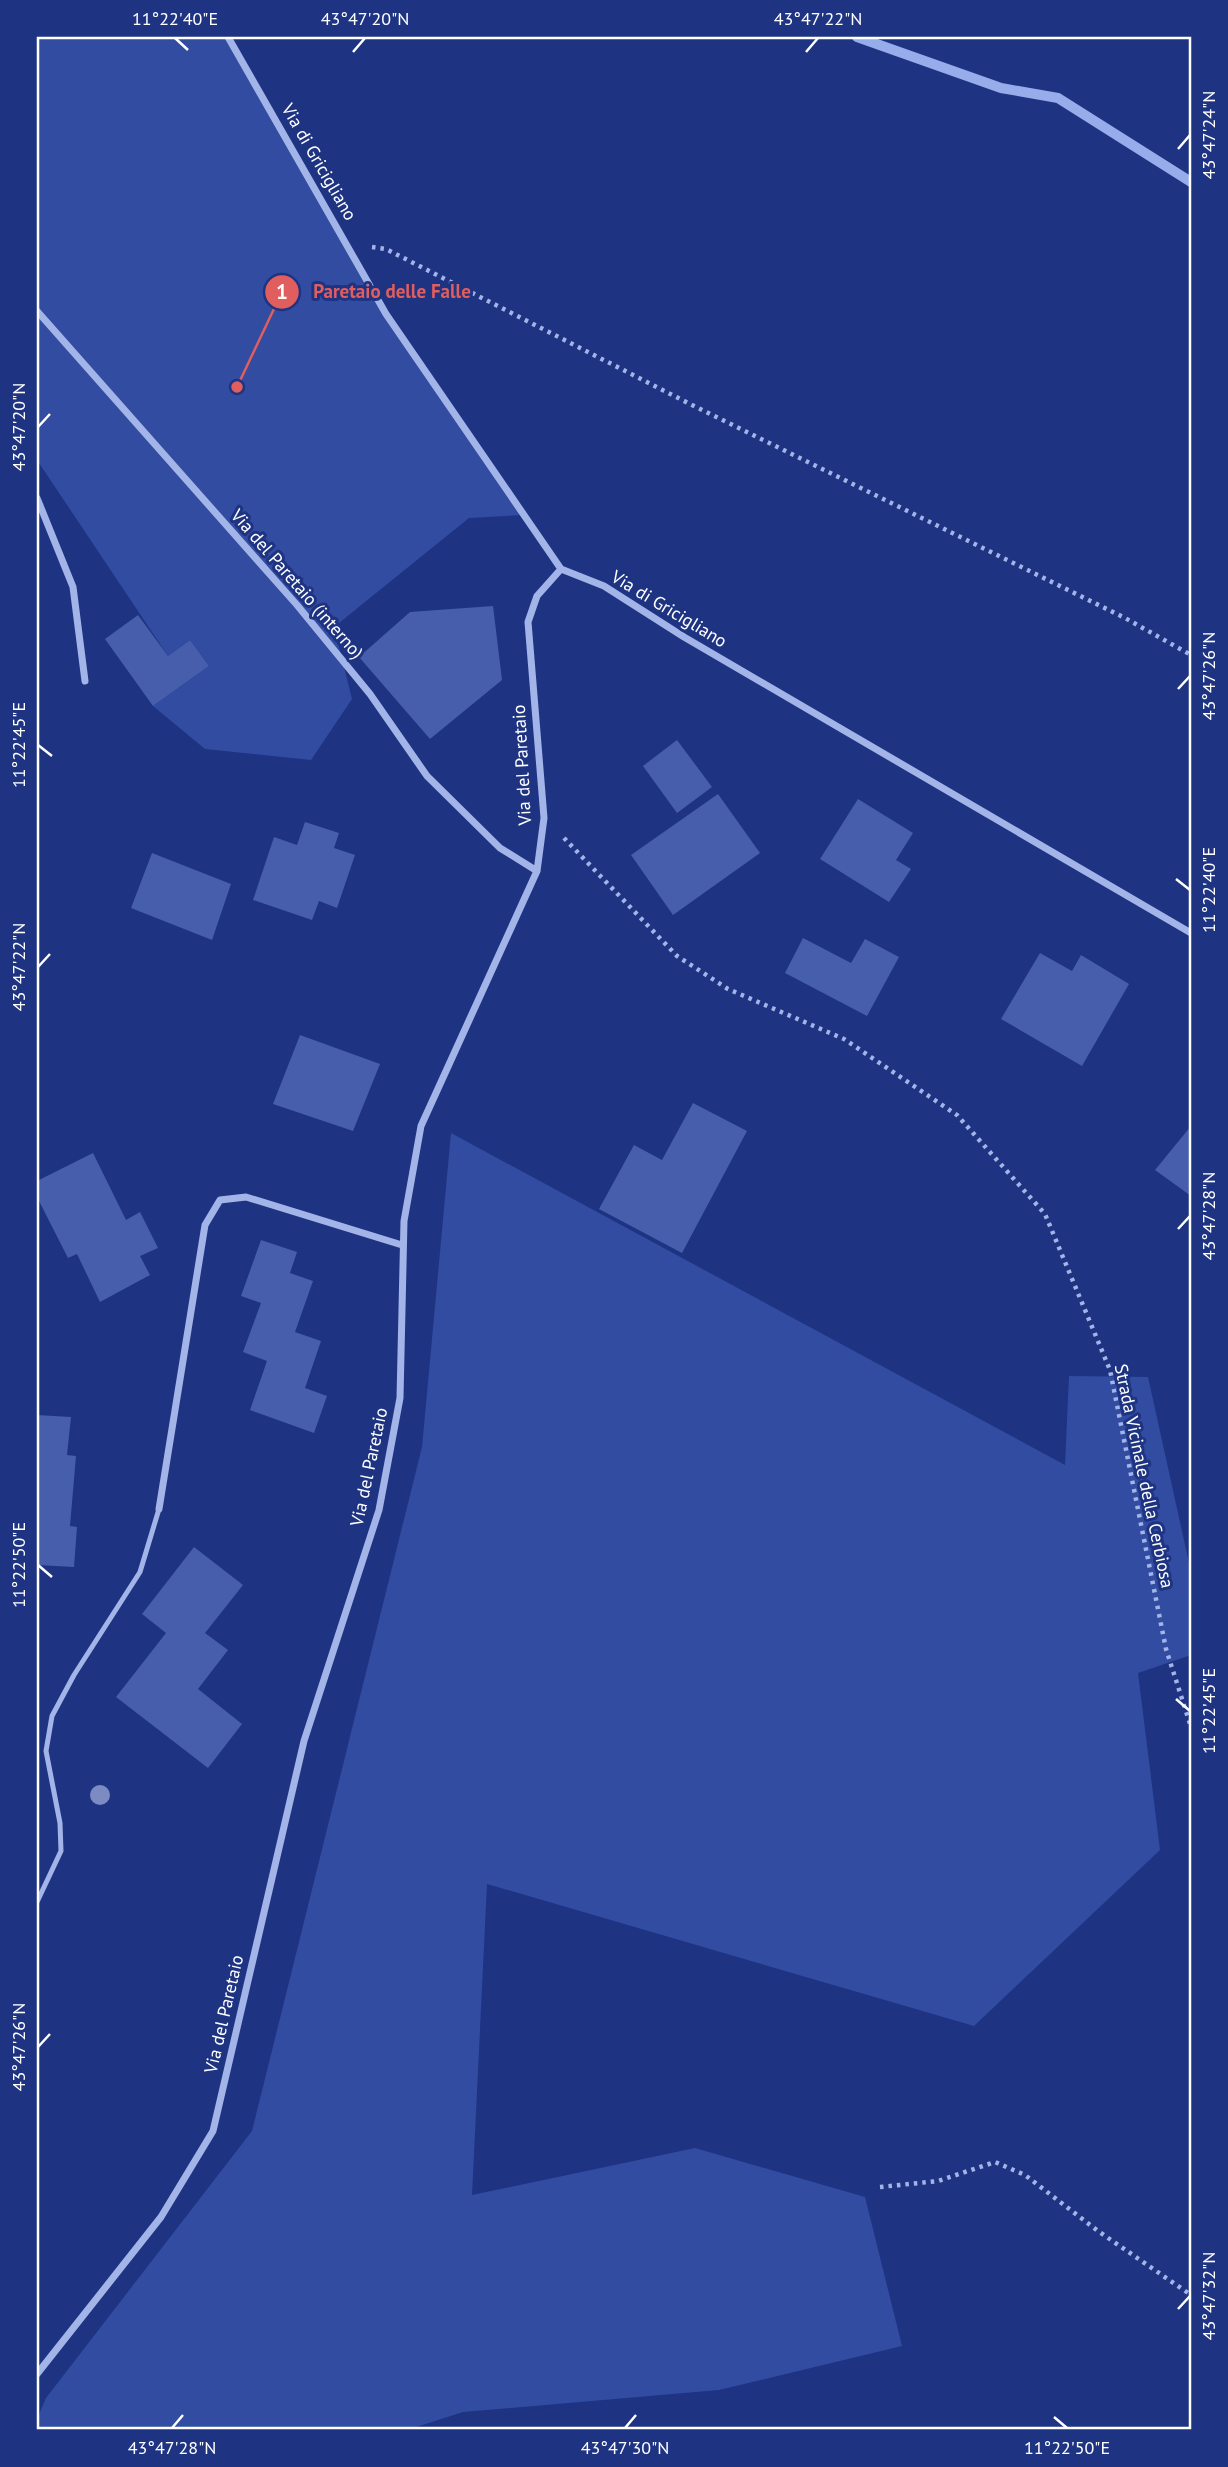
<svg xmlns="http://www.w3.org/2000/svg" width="1228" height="2467" font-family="'PT Sans',sans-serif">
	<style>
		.green { fill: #314ca0 }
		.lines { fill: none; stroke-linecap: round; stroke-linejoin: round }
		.stream { stroke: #97aceb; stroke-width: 10 }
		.building { fill: #465eab }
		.path { stroke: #a3b4e9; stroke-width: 4.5; stroke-dasharray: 3.5 5; stroke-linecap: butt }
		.lane { stroke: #a3b4e9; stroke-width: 5 }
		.street { stroke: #a3b4e9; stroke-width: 7 }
		.tree { fill: #7c8bc2 }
		.ticks { fill: none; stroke: #fff; stroke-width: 2.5 }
		.labels { text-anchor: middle; stroke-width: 6; stroke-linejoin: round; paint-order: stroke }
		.street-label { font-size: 18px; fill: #fff; stroke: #1e3482 }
		.leader { fill: none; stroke: #e05e5e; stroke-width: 2.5 }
		.callout-dot { fill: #e05e5e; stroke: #1e3482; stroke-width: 2.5 }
		.mark-label { font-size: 21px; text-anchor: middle; font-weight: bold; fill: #fff }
		.callout-label { font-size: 19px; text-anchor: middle; font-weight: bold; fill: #e05e5e; stroke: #1e3482; stroke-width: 6; stroke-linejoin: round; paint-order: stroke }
		.neatline { fill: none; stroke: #fff; stroke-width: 2.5 }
		.ticks-label { font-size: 18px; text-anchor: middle; fill: #fff }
	</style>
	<rect width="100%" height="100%" fill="#1e3482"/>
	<!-- green -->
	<path class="green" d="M 37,37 L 228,37 L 386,314 L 524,515 L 469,518 L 334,627 L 352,699 L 311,760 L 205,749 L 153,706 L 209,666 L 190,640 L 168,656 L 37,460 Z
		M 451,1133 L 1065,1465 L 1069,1376 L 1148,1377 L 1191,1572 L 1191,1655 L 1138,1673 L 1160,1850 L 974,2026 L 487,1884 L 472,2195 L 695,2148 L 865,2197 L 902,2346 L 719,2390 L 463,2412 L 407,2430 L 37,2430 L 37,2419 L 46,2398 L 252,2131 L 422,1447 Z"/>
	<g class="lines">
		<!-- stream -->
		<path class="stream" d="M 857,37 L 1001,88 L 1058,98 L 1191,182"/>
	</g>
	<!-- building -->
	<path class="building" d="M 493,606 L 502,680 L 430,739 L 359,657 L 410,612 Z
		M 138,615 L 168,656 L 190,640 L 209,666 L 153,706 L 105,639 Z
		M 677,740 L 712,787 L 677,813 L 643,766 Z
		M 718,794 L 760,853 L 673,915 L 631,855 Z
		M 858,799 L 913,833 L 896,860 L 911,869 L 889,902 L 820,859 Z
		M 305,822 L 339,833 L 334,848 L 355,855 L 337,908 L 319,901 L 312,920 L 253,900 L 274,837 L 297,845 Z
		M 152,853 L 231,884 L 212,940 L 131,908 Z
		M 803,938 L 851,963 L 865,939 L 899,957 L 867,1016 L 785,973 Z
		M 1040,953 L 1072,971 L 1081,955 L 1129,984 L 1082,1066 L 1001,1019 Z
		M 300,1035 L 380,1064 L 353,1131 L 273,1104 Z
		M 693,1103 L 747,1131 L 682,1253 L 599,1209 L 634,1145 L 662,1160 Z
		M 1191,1126 L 1191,1196 L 1155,1170 Z
		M 93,1153 L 126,1220 L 140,1212 L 158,1248 L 140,1256 L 150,1275 L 100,1302 L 77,1254 L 68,1258 L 37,1197 L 37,1181 Z
		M 261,1240 L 297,1252 L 290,1273 L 313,1281 L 295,1332 L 321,1341 L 305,1388 L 327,1396 L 314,1433 L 250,1410 L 267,1361 L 243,1352 L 261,1303 L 241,1296 Z
		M 37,1415 L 71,1417 L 67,1455 L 76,1456 L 70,1526 L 77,1527 L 74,1567 L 37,1565 Z
		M 194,1547 L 243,1585 L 205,1633 L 228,1650 L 198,1689 L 242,1724 L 208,1768 L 116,1697 L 166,1633 L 142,1614 Z"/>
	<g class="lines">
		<!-- path -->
		<path class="path" d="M 372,247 L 386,249 L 690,404 L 1125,618 L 1191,655
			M 564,838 L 677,956 L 728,989 L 844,1039 L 957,1115 L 1045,1214 L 1110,1370 L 1166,1649 L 1191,1727
			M 880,2187 L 938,2181 L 995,2162 L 1025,2175 L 1098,2231 L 1191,2295"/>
		<!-- lane -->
		<path class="lane" d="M 37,1902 L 61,1851 L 60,1823 L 46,1751 L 52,1716 L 74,1675 L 140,1572 L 159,1509"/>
		<!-- street -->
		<path class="street" d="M 228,37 L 386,314 L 561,569 L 604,586 L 684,637 L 1191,933
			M 37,311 L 297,605 L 370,694 L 427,776 L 500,848 L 537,871
			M 37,498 L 73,587 L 85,681
			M 159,1509 L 205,1225 L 220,1200 L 246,1197 L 402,1245
			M 37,2374 L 161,2217 L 213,2131 L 304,1741 L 379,1510 L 400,1398 L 404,1221 L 421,1126 L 537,871 L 544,818 L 528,622 L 537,596 L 561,569"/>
	</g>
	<!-- trees -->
	<circle class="tree" cx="100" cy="1795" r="10"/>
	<!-- ticks -->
	<path class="ticks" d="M 175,38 L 188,50M 353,52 L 365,38M 806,52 L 818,38M 1178,149 L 1190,135M 38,427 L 50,414M 1178,689 L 1190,676M 38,745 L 52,756M 1176,879 L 1190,890M 38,967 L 50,954M 1178,1229 L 1190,1216M 38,1565 L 52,1577M 1176,1699 L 1190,1711M 38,2047 L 50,2034M 1178,2309 L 1190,2296M 1054,2417 L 1067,2428M 172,2428 L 183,2415M 625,2428 L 636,2415"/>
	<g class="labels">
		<!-- street labels -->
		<g class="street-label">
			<text transform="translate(319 162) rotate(60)" y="6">Via di Gricigliano</text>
			<text transform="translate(297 584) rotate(49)" y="6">Via del Paretaio (interno)</text>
			<text transform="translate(669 609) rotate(31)" y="6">Via di Gricigliano</text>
			<text transform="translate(522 765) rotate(-93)" y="6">Via del Paretaio</text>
			<text transform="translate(369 1467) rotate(-78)" y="6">Via del Paretaio</text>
			<text transform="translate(1144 1476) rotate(78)" y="6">Strada Vicinale della Cerbiosa</text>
			<text transform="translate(224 2014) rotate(-77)" y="6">Via del Paretaio</text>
		</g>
	</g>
	<!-- callouts -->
	<path class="leader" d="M237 387L282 292"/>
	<g class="callout-dot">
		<circle cx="237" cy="387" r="7"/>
		<circle cx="282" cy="292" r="18"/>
	</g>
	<g class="mark-label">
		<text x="282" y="299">1</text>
	</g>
	<g class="callout-label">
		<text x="392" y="298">Paretaio delle Falle</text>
	</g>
	<!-- border -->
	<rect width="1228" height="2467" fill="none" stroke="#1e3482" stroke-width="77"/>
	<rect x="38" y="38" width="1152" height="2390" class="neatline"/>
	<g class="ticks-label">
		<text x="175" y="25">11°22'40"E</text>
		<text x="365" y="25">43°47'20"N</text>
		<text x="818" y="25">43°47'22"N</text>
		<text transform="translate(1209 135) rotate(-90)" y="6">43°47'24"N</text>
		<text transform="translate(19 427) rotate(-90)" y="6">43°47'20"N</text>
		<text transform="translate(1209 676) rotate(-90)" y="6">43°47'26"N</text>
		<text transform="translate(19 745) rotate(-90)" y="6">11°22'45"E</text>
		<text transform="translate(1209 890) rotate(-90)" y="6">11°22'40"E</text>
		<text transform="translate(19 967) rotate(-90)" y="6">43°47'22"N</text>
		<text transform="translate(1209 1216) rotate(-90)" y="6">43°47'28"N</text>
		<text transform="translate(19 1565) rotate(-90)" y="6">11°22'50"E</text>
		<text transform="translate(1209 1711) rotate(-90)" y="6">11°22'45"E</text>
		<text transform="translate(19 2047) rotate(-90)" y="6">43°47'26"N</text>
		<text transform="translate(1209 2296) rotate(-90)" y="6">43°47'32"N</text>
		<text x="172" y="2454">43°47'28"N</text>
		<text x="625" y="2454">43°47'30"N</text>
		<text x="1067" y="2454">11°22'50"E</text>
	</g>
</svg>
